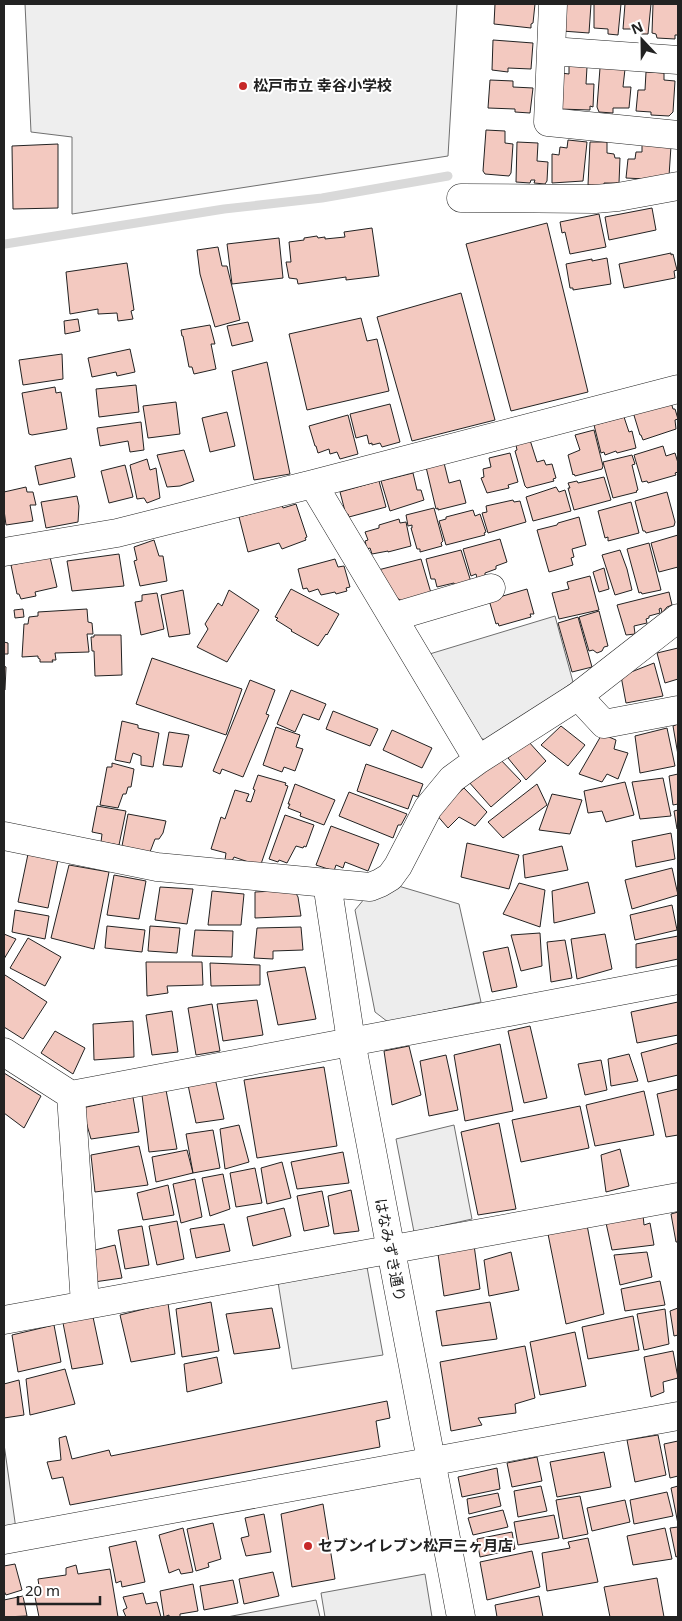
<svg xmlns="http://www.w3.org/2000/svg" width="682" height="1621" font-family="'Noto Sans','Noto Sans JP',sans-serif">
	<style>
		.green { fill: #eee; stroke: #6f6f6f }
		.parking { fill: #ededed; stroke: #6f6f6f }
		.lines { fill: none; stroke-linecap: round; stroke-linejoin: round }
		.stream { stroke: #d9d9d9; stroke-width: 9 }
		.building { fill: #f3c9c0; stroke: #222 }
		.minor-casing { stroke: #222; stroke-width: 29 }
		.minor { stroke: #fff; stroke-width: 28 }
		.poi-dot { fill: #c62828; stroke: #fff; stroke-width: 2 }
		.labels { text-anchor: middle; stroke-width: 4; stroke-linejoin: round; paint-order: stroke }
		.poi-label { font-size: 15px; font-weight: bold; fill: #222; stroke: #fff; text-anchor: start }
		.street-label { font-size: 15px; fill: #222; stroke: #fff }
	</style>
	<rect width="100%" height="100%" fill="#fff"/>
	<!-- green -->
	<path class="green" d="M 25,4 L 457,4 L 448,156 L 72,214 L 72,137 L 31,132 Z
		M 367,1267 L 383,1355 L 292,1369 L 278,1282 Z
		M 4,1444 L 16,1529 L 4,1532 Z
		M 316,1600 L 320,1617 L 227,1617 Z"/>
	<!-- parking -->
	<path class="parking" d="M 555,616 L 573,682 L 490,741 L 472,736 L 423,656 Z
		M 395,885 L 459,904 L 481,1002 L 388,1022 L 375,1012 L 355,910 L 365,898 Z
		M 454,1125 L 472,1219 L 414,1232 L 396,1139 Z
		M 425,1574 L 432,1617 L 325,1617 L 321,1593 Z"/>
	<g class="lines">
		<!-- stream -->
		<path class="stream" d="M 5,244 L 224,209 L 322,198 L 448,176"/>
	</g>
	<!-- building -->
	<path class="building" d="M 495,4 L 535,4 L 533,23 L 531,24 L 531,28 L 494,24 Z
		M 563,4 L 591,4 L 589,33 L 562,31 Z
		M 594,4 L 621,4 L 618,35 L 608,34 L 608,29 L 594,28 Z
		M 625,4 L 651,4 L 648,34 L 638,34 L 638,29 L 623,29 Z
		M 653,4 L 678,4 L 678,35 L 675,35 L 675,39 L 657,38 L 656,34 L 652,33 Z
		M 493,40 L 533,43 L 531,69 L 508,68 L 508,72 L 492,70 Z
		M 569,66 L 587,67 L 586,84 L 594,84 L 593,107 L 590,106 L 590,110 L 560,109 L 561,73 L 569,74 Z
		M 600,68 L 625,69 L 623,87 L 631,87 L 629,108 L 613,108 L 613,113 L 599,112 L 597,107 Z
		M 646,72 L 664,73 L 664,80 L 675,81 L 673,112 L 669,116 L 651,115 L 651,112 L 636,111 L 638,90 L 645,90 Z
		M 490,80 L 513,81 L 513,87 L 533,88 L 530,113 L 515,112 L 515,109 L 488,108 Z
		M 486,130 L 505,131 L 505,143 L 513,144 L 511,173 L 509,176 L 485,174 L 483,171 Z
		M 568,140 L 587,142 L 583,181 L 552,183 L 552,154 L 559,155 L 560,147 L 567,148 Z
		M 517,142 L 538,143 L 537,161 L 548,162 L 547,181 L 545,184 L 534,183 L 535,180 L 531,180 L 530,183 L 516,182 Z
		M 590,142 L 607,142 L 607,153 L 614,154 L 615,158 L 620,158 L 619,183 L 604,183 L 604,186 L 588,185 Z
		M 58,144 L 58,208 L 13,209 L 12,146 Z
		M 642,145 L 671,146 L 669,176 L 665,180 L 626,178 L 628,159 L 635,159 L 636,152 L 642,152 Z
		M 652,208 L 656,230 L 609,240 L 605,217 Z
		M 599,214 L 606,247 L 570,254 L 565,232 L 562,233 L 560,222 Z
		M 547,223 L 588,392 L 511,411 L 466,244 Z
		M 372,228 L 379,276 L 346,280 L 346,277 L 298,284 L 297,279 L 289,278 L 286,262 L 291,262 L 289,242 L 304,240 L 304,238 L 317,236 L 318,238 L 325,237 L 325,239 L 345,237 L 344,232 Z
		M 279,238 L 283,278 L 232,284 L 227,244 Z
		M 218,247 L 222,266 L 227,266 L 240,320 L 215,327 L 200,274 L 197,250 Z
		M 671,253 L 671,255 L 673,254 L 677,270 L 674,271 L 675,278 L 624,288 L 619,264 Z
		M 607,258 L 611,284 L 573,290 L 573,288 L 570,288 L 566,264 L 592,259 L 592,261 Z
		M 127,263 L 134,310 L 131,311 L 133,319 L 118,321 L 117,313 L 98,314 L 98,309 L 70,314 L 66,272 Z
		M 461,293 L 495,420 L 412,441 L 377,317 Z
		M 361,318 L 367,341 L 377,339 L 389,391 L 307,410 L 289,334 Z
		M 78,319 L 80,331 L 65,334 L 64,321 Z
		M 248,322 L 253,341 L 232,346 L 227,326 Z
		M 210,325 L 215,344 L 211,344 L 216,369 L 194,374 L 192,367 L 189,367 L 183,336 L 182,336 L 181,330 Z
		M 130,349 L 135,372 L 117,376 L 116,372 L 92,377 L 88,358 Z
		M 62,354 L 63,379 L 23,385 L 19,360 Z
		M 267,362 L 290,474 L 254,480 L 232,371 Z
		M 136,385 L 139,412 L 99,417 L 96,389 Z
		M 55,387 L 56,393 L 61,392 L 67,429 L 32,435 L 29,434 L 22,393 Z
		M 176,402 L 180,434 L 148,438 L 143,406 Z
		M 671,402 L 673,409 L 675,409 L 678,419 L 675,420 L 676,429 L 643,440 L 641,435 L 640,435 L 633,412 Z
		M 390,404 L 400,442 L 382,447 L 380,443 L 372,445 L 372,443 L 369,444 L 367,435 L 356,438 L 350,414 Z
		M 227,412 L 235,446 L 210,452 L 202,418 Z
		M 348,415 L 358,454 L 340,459 L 337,452 L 330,454 L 329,449 L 318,453 L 316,446 L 315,446 L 309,426 Z
		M 624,417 L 629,432 L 632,431 L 636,448 L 617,453 L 616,451 L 605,455 L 604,452 L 601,453 L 594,425 Z
		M 141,422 L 144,450 L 130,452 L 128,441 L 100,446 L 97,428 Z
		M 594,430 L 603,466 L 602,469 L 575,476 L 574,474 L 573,475 L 568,455 L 580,450 L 575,435 Z
		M 530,440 L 537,462 L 544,460 L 546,465 L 552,464 L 556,478 L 553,479 L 554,481 L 527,488 L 525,486 L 515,451 L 517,450 L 516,445 Z
		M 663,446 L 666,456 L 675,453 L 678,463 L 678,472 L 675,473 L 676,475 L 648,483 L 647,481 L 642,482 L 634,455 Z
		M 184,450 L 194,481 L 180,486 L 167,487 L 157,455 Z
		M 510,453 L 518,482 L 508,485 L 509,488 L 487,493 L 481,478 L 484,477 L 483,469 L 491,467 L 489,458 Z
		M 632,455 L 635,464 L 632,465 L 638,490 L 636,491 L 637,492 L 613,498 L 603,462 Z
		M 71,458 L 75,477 L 39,485 L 35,466 Z
		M 147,459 L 150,470 L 156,468 L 160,498 L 147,503 L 144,498 L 137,499 L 130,465 Z
		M 444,463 L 449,483 L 460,480 L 466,503 L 438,510 L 438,508 L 436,509 L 426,467 Z
		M 125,465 L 133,497 L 109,503 L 101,471 Z
		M 413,473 L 417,490 L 421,490 L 424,500 L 390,511 L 381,481 Z
		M 604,477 L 611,500 L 574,510 L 568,488 L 570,488 L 568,483 L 577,481 L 578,483 Z
		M 379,481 L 386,507 L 349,517 L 348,514 L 346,515 L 340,492 Z
		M 26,487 L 27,492 L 33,492 L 36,505 L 30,505 L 33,521 L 6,525 L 4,510 L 4,492 Z
		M 556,487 L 559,492 L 565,490 L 571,511 L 533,521 L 526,497 Z
		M 667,492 L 675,522 L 674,526 L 646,533 L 645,531 L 643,531 L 635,501 Z
		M 77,496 L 79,506 L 78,522 L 46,528 L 41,502 Z
		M 513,500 L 514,502 L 520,501 L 526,522 L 488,533 L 482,513 L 487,512 L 486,506 Z
		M 631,502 L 639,533 L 608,541 L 608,537 L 605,538 L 598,511 Z
		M 296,504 L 307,537 L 305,538 L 306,540 L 282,549 L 279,543 L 248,552 L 239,517 L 282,505 L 283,508 Z
		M 434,508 L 443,541 L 441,543 L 442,546 L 420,552 L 420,549 L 417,549 L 411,528 L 412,528 L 412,525 L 408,526 L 406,515 Z
		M 473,510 L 475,516 L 480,514 L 486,532 L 484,533 L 485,535 L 446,545 L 439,521 L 446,519 L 446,517 Z
		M 579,517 L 586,545 L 572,549 L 574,557 L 571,558 L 573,565 L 549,572 L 537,530 L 557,525 L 558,523 Z
		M 399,519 L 400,523 L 406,522 L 411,546 L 388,552 L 388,551 L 372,554 L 370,548 L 367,549 L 365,541 L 368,540 L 365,532 L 379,528 L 379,525 Z
		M 678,535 L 678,567 L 659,572 L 651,543 Z
		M 500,539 L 507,562 L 496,566 L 496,569 L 485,573 L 485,576 L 477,578 L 476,574 L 471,576 L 463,549 Z
		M 154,540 L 159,556 L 163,556 L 167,581 L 140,586 L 134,561 L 137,560 L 134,547 Z
		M 649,543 L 661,590 L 642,594 L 641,592 L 639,593 L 627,549 Z
		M 461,550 L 471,582 L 455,586 L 454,583 L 437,587 L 435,579 L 431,579 L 426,559 Z
		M 620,550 L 627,569 L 632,590 L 615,595 L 602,555 Z
		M 119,554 L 124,586 L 72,591 L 67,561 Z
		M 50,557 L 57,587 L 35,592 L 36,596 L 21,599 L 19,594 L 17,594 L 11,565 Z
		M 335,559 L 338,567 L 344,566 L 350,587 L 346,588 L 347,591 L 336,594 L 335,592 L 321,595 L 318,589 L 309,592 L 307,588 L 303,589 L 298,569 Z
		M 421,559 L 431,593 L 402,601 L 388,593 L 378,570 Z
		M 604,568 L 609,589 L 599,592 L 593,572 Z
		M 590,576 L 599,610 L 559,619 L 552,593 L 569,589 L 567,582 Z
		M 291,589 L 339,614 L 327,635 L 326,634 L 318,646 L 291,631 L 292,630 L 276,620 L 278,618 L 275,617 Z
		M 527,589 L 534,614 L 530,614 L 531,617 L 499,626 L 498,623 L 496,624 L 489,600 Z
		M 183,590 L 190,634 L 169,637 L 161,595 Z
		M 229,590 L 259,610 L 227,662 L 197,647 L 208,629 L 205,624 L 218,603 L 222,606 Z
		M 669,592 L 672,605 L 667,607 L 662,613 L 661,608 L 659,609 L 660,613 L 649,616 L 649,618 L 646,619 L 647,623 L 634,626 L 635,634 L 626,635 L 617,605 Z
		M 157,593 L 164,629 L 141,635 L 135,602 L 142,601 L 142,595 Z
		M 23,609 L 24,617 L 15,618 L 14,610 Z
		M 87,609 L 88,622 L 92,623 L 93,634 L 87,634 L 89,652 L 55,653 L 56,660 L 52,660 L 53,662 L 40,662 L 40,659 L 38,658 L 38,656 L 22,657 L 24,624 L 28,624 L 29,617 L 38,616 L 38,612 Z
		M 599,611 L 608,646 L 604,647 L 602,651 L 597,653 L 593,650 L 589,651 L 579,617 Z
		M 578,617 L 592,667 L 572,672 L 558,623 Z
		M 94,635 L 121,635 L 122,675 L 95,676 L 94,651 L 92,651 L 91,637 L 94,637 Z
		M 4,642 L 8,643 L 8,654 L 4,654 Z
		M 678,648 L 678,679 L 665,683 L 657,653 Z
		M 152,658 L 242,689 L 226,735 L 136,704 Z
		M 654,663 L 663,696 L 626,703 L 621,676 Z
		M 4,666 L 6,667 L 5,690 L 4,690 Z
		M 250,680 L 275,690 L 266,714 L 269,715 L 243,777 L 222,769 L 220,774 L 213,771 Z
		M 291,690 L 326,704 L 319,720 L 303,714 L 295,732 L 277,724 Z
		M 333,711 L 378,729 L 370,746 L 326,729 Z
		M 122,721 L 138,725 L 138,728 L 159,733 L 153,767 L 141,765 L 141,756 L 133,753 L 130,763 L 115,760 Z
		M 678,724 L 678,755 L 673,726 Z
		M 561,726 L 585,745 L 568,766 L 541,745 Z
		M 276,727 L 300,735 L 296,747 L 303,749 L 295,771 L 284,767 L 282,772 L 263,765 Z
		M 667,728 L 675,766 L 640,773 L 635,736 Z
		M 392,730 L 432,748 L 422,768 L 383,750 Z
		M 169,732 L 189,735 L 182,767 L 163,765 Z
		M 602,734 L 616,740 L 614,749 L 628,753 L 618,779 L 607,774 L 602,782 L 579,774 Z
		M 528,741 L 546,761 L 526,780 L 508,758 Z
		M 498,757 L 521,781 L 491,807 L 468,781 Z
		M 112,763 L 134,769 L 131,787 L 128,787 L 126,794 L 123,794 L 118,808 L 100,805 L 107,767 L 112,767 Z
		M 366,764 L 423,784 L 418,797 L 413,795 L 408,809 L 357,791 Z
		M 678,774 L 678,804 L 673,805 L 669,776 Z
		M 258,775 L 286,783 L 285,785 L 288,786 L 261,864 L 257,865 L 234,857 L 231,863 L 225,860 L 226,853 L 211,849 L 221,817 L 225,819 L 235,790 L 249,794 L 246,801 L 251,802 L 255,790 L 253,789 Z
		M 663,778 L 671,816 L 640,819 L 632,782 Z
		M 625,782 L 634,815 L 606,822 L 602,811 L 588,813 L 584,791 Z
		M 295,784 L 335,800 L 324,825 L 300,816 L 301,813 L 288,808 L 290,804 L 288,804 Z
		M 537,784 L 547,805 L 503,838 L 488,822 Z
		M 464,788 L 487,812 L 475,826 L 459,817 L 448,828 L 435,813 Z
		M 349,792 L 407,814 L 401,825 L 398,825 L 393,838 L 339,816 Z
		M 552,794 L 582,800 L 570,834 L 539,830 Z
		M 97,806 L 126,811 L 119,845 L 101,842 L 102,834 L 92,832 Z
		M 678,810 L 678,829 L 677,829 L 674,811 Z
		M 128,814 L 166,821 L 163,833 L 159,839 L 155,839 L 150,852 L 122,846 Z
		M 285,815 L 314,825 L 306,847 L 304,846 L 303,848 L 296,846 L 287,863 L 279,860 L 278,862 L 269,859 Z
		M 331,826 L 379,844 L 368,871 L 345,862 L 343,868 L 336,865 L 334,871 L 316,865 Z
		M 671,833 L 675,859 L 636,867 L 632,841 Z
		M 467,843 L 519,855 L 509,889 L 461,877 Z
		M 562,846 L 568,870 L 525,878 L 523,855 Z
		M 28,854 L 58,860 L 48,908 L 18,902 Z
		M 69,865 L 109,872 L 94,949 L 51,938 Z
		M 672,868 L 678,895 L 632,909 L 625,880 Z
		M 114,875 L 146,881 L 139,919 L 107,915 Z
		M 588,882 L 595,913 L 554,923 L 552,891 Z
		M 519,883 L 545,890 L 540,927 L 503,914 Z
		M 160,887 L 193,889 L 187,924 L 155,920 Z
		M 294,890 L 298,897 L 301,916 L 255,918 L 255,892 Z
		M 212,891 L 244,894 L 241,925 L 208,925 Z
		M 672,905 L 677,930 L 635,940 L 630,915 Z
		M 15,910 L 49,916 L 45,939 L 12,932 Z
		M 107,926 L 145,930 L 142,952 L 105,948 Z
		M 150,926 L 180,928 L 177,953 L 148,951 Z
		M 301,927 L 303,950 L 273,951 L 273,959 L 254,958 L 257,928 Z
		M 195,930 L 233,931 L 232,957 L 192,956 Z
		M 540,933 L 542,966 L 521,971 L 511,935 Z
		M 4,934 L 16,939 L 4,959 Z
		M 605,934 L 612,969 L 577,979 L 571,939 Z
		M 678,936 L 678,959 L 636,968 L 636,944 Z
		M 28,938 L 61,957 L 45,986 L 10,968 Z
		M 565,940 L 572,978 L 551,982 L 547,942 Z
		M 508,947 L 517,987 L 492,992 L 483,952 Z
		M 146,962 L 202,962 L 203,985 L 167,986 L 168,993 L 147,996 Z
		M 210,963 L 260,965 L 260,985 L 211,986 Z
		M 305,967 L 316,1019 L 278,1025 L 267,972 Z
		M 5,975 L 47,1002 L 23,1039 L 4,1027 L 4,977 Z
		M 257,1000 L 263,1035 L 223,1041 L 217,1004 Z
		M 678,1002 L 678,1035 L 637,1043 L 631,1012 Z
		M 212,1004 L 220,1051 L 196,1055 L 188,1008 Z
		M 172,1011 L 178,1052 L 152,1055 L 146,1015 Z
		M 133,1021 L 134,1057 L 94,1060 L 93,1024 Z
		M 530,1026 L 547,1098 L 524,1103 L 508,1031 Z
		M 55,1031 L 85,1048 L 73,1074 L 41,1053 Z
		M 678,1043 L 678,1075 L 648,1082 L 641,1053 Z
		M 500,1044 L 513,1111 L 465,1121 L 454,1055 Z
		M 409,1046 L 421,1095 L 392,1105 L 384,1051 Z
		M 629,1054 L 638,1081 L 611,1086 L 608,1059 Z
		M 446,1055 L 458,1110 L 429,1116 L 420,1061 Z
		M 601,1060 L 607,1090 L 585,1095 L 578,1064 Z
		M 324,1067 L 337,1146 L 257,1158 L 244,1080 Z
		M 4,1073 L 41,1096 L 24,1128 L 4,1113 Z
		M 215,1078 L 224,1119 L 196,1123 L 188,1085 Z
		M 678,1089 L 678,1135 L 666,1137 L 657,1094 Z
		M 166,1090 L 177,1149 L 149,1152 L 142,1095 Z
		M 644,1091 L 654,1135 L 595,1146 L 586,1105 Z
		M 133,1097 L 139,1132 L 91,1139 L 82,1108 Z
		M 580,1106 L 589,1148 L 521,1162 L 512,1120 Z
		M 499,1123 L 516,1209 L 478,1215 L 461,1132 Z
		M 239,1125 L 249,1162 L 225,1169 L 220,1129 Z
		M 213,1130 L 220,1168 L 193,1173 L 186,1134 Z
		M 139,1146 L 148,1185 L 95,1192 L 91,1155 Z
		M 620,1149 L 629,1186 L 606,1192 L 601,1155 Z
		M 187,1150 L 193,1173 L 156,1182 L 152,1157 Z
		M 343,1152 L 349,1183 L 297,1189 L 291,1162 Z
		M 282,1162 L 291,1198 L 267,1204 L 261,1168 Z
		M 255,1168 L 262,1203 L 236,1207 L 230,1173 Z
		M 223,1174 L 230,1209 L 210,1216 L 202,1178 Z
		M 195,1179 L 202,1217 L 181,1223 L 173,1184 Z
		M 168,1185 L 174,1215 L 143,1220 L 137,1193 Z
		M 351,1190 L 359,1231 L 334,1234 L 328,1196 Z
		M 322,1191 L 329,1226 L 304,1231 L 297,1196 Z
		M 284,1208 L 291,1236 L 253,1246 L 247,1217 Z
		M 678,1212 L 678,1242 L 676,1242 L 671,1214 Z
		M 643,1215 L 644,1225 L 650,1223 L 654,1245 L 612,1250 L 606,1223 Z
		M 177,1221 L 184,1259 L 157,1265 L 149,1226 Z
		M 224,1224 L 230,1251 L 196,1258 L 190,1229 Z
		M 587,1225 L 604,1314 L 566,1324 L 548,1234 Z
		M 142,1226 L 149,1265 L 125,1269 L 118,1230 Z
		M 115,1245 L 122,1278 L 94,1282 L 91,1251 Z
		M 474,1245 L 480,1289 L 444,1296 L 438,1254 Z
		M 511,1252 L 519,1290 L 489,1296 L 484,1260 Z
		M 647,1252 L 652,1277 L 620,1285 L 614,1255 Z
		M 660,1281 L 665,1305 L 625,1311 L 621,1289 Z
		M 211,1302 L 219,1351 L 182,1357 L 176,1309 Z
		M 490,1302 L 497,1339 L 442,1346 L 436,1311 Z
		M 168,1303 L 175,1354 L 131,1362 L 120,1315 Z
		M 272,1308 L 280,1348 L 234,1354 L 226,1314 Z
		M 678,1308 L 678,1335 L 674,1336 L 670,1311 Z
		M 665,1309 L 669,1344 L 644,1350 L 637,1314 Z
		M 633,1316 L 639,1350 L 588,1359 L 582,1327 Z
		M 93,1317 L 103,1364 L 72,1369 L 63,1323 Z
		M 54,1325 L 61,1362 L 18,1372 L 12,1335 Z
		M 575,1332 L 586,1386 L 540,1395 L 530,1342 Z
		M 525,1346 L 535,1398 L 515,1404 L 516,1413 L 478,1418 L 482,1425 L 451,1431 L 440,1362 Z
		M 673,1351 L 678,1378 L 663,1382 L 664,1392 L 651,1397 L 644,1357 Z
		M 217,1357 L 222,1383 L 187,1392 L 184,1364 Z
		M 65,1369 L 75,1404 L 30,1415 L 26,1379 Z
		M 19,1380 L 24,1415 L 4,1418 L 4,1384 Z
		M 387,1401 L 390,1418 L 376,1421 L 380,1447 L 70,1505 L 63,1477 L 52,1479 L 47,1462 L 61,1460 L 59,1438 L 66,1436 L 72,1459 L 109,1450 L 111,1456 Z
		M 658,1435 L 666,1475 L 635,1482 L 627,1440 Z
		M 678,1441 L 678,1476 L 670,1478 L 664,1444 Z
		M 604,1452 L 611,1487 L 557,1497 L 550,1462 Z
		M 537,1457 L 542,1481 L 512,1487 L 507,1463 Z
		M 497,1468 L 500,1489 L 462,1497 L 458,1477 Z
		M 541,1486 L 547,1511 L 518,1517 L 514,1491 Z
		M 678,1486 L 678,1524 L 671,1488 Z
		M 667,1492 L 673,1516 L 634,1524 L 630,1500 Z
		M 498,1493 L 501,1506 L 469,1514 L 467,1499 Z
		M 580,1496 L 588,1534 L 563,1539 L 556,1500 Z
		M 625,1500 L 630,1522 L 592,1531 L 587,1508 Z
		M 323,1504 L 335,1579 L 292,1587 L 281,1514 Z
		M 503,1510 L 508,1527 L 473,1535 L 468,1518 Z
		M 264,1514 L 271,1552 L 246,1556 L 241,1538 L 249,1536 L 245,1518 Z
		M 554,1515 L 559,1538 L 518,1545 L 514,1522 Z
		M 213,1523 L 221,1559 L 208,1563 L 209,1567 L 196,1571 L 187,1529 Z
		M 678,1527 L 678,1556 L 676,1557 L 670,1528 Z
		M 183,1528 L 193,1572 L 181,1574 L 179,1569 L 169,1573 L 159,1535 Z
		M 665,1528 L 672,1559 L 633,1565 L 627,1536 Z
		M 512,1532 L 515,1549 L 480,1557 L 477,1539 Z
		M 588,1538 L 598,1582 L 547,1591 L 542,1553 L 570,1548 L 568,1542 Z
		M 136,1541 L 145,1582 L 122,1587 L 121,1581 L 116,1583 L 109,1547 Z
		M 532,1551 L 540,1587 L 487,1600 L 480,1562 Z
		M 15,1564 L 22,1590 L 6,1595 L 4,1591 L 4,1566 Z
		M 76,1565 L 78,1574 L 110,1569 L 118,1617 L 39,1617 L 33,1587 L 39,1586 L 38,1579 L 66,1575 L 66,1568 Z
		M 273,1572 L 279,1596 L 244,1604 L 239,1579 Z
		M 657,1578 L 664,1617 L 610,1617 L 604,1587 Z
		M 233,1580 L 238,1603 L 204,1610 L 200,1586 Z
		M 193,1584 L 198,1611 L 180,1614 L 180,1617 L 169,1617 L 169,1615 L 164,1617 L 160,1591 Z
		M 143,1593 L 146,1604 L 157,1602 L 161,1617 L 126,1617 L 123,1610 L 127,1608 L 123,1597 Z
		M 23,1596 L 27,1616 L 4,1617 L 4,1600 Z
		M 539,1596 L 543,1617 L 497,1617 L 495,1605 Z"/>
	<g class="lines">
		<defs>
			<path id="minor" d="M 553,4 L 548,122 L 678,135
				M 551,51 L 678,60
				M 461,198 L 595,199 L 618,197 L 678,186
				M 313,484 L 478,760
				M 4,552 L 117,533 L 313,484 L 678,389
				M 393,617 L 491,588
				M 578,696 L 604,724 L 678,710
				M 4,836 L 157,867 L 370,887 L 380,883 L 390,877 L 398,866 L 428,808 L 452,779 L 478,760 L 578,696 L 678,618
				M 327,883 L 351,1041 L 461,1617
				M 4,1052 L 71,1095 L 678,980
				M 71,1095 L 85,1304
				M 4,1320 L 678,1197
				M 4,1540 L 678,1416"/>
		</defs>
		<!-- minor casing -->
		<use href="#minor" class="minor-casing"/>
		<!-- minor -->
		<use href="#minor" class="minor"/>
	</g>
	<!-- markers -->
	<g class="poi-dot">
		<circle cx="243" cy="86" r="5"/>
		<circle cx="308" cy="1546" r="5"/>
	</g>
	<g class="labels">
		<!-- poi labels -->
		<g class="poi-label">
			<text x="253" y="91">松戸市立 幸谷小学校</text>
			<text x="318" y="1551">セブンイレブン松戸三ヶ月店</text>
		</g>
		<!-- street labels -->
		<g class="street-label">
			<text transform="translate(390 1250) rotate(79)" y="5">はなみずき通り</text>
		</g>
	</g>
	<!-- border -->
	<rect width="682" height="1621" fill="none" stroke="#222222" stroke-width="10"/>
	<!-- north arrow -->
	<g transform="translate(642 40) rotate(338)" stroke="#ffffff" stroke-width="4" paint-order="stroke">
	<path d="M0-4L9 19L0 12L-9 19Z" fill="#222222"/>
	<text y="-8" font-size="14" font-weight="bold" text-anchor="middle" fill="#222222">N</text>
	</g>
	<!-- scale -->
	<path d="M18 1596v8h82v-8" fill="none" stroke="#222222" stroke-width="2.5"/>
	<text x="25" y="1596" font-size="15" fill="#222222" stroke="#ffffff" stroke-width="4" paint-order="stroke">20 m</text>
</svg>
